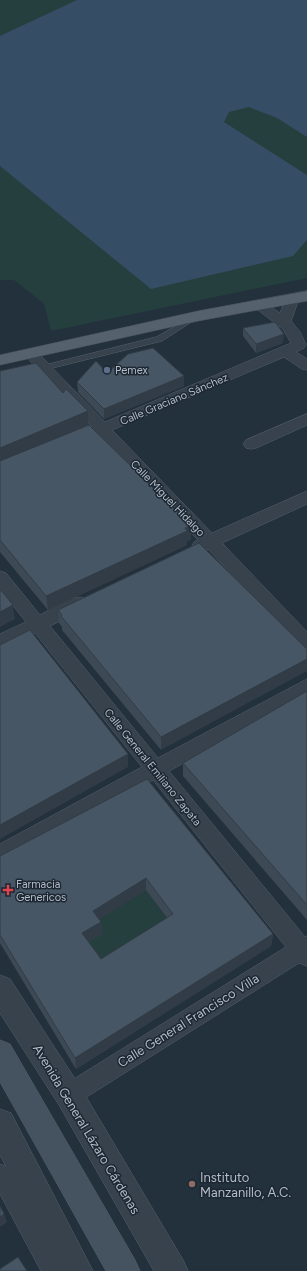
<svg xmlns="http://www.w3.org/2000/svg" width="307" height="1271" font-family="Figtree,sans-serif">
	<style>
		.green { fill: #253e3e }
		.water { fill: #364e65 }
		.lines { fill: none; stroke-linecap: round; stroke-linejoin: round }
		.service-casing { stroke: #55606b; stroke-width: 1 }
		.pedestrian-casing { stroke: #55606b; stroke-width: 1 }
		.minor-casing { stroke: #55606b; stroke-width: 1 }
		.tertiary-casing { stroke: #55606b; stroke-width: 1 }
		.secondary-casing { stroke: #55606b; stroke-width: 1 }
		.primary-casing { stroke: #434e59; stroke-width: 1 }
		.service { fill: #37424d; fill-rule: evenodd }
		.pedestrian { fill: #37424d; fill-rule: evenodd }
		.minor { fill: #37424d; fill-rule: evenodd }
		.tertiary { fill: #37424d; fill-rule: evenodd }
		.secondary { fill: #455260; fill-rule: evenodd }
		.primary { fill: #55616d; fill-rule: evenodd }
		.wall { fill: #3d4a56; fill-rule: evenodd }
		.shaded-wall { fill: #323c46 }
		.building { fill: #475664; stroke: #323c46; fill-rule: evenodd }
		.service-dot { fill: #5c6f8a; stroke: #1c2732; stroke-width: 1.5 }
		.health-dot { fill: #e0444e; stroke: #1c2732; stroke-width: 1.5 }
		.education-dot { fill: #8d6e63; stroke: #1c2732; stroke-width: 1.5 }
		.labels { text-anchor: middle; stroke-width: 3; stroke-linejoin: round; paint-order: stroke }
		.poi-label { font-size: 11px; fill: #b3bdc9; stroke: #1c2732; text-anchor: start }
		.street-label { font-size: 11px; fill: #b3bdc9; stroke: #1c2732 }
		.near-street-label { font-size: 13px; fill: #b3bdc9; stroke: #1c2732 }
		.near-poi-label { font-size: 13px; fill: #b3bdc9; stroke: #1c2732; text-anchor: start }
	</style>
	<rect width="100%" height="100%" fill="#23313d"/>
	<!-- green -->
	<path class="green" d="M 0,0 L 307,0 L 307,278 L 51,331 L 44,304 L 14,280 L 0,280 Z
		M 145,875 L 154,901 L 173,926 L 106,977 L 84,945 L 85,910 Z"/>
	<!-- water -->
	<path class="water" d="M 77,0 L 307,0 L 307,137 L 277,118 L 249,107 L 229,112 L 224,122 L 307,175 L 307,240 L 293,256 L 151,289 L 0,166 L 0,36 Z"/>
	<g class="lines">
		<defs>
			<path id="service" d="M 194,316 L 197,318 L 196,319 L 162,341 L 40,371 L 36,369 L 37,367 L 156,337 Z"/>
			<path id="pedestrian" d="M 0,1164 L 7,1167 L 62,1271 L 41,1271 L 0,1194 Z"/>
			<path id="minor" d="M 292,295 L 297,296 L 299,299 L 291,321 L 300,332 L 306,345 L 304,348 L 296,352 L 307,359 L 307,370 L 302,369 L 284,357 L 112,430 L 212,533 L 307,491 L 307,504 L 222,543 L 307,632 L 307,650 L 301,648 L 208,549 L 200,552 L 194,550 L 192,546 L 194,542 L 198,540 L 100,435 L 92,438 L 87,437 L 84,433 L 87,429 L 92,427 L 23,353 L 25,350 L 35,350 L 105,422 L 291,343 L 283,329 L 250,304 L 252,301 L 262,301 L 280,313 L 287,296 Z
				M 307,414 L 307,425 L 256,448 L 251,449 L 246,448 L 243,444 L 246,440 Z
				M 0,571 L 6,573 L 40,615 C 53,608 72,594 86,598 L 89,603 L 86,608 L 50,626 L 158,758 L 307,679 L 307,695 L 169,771 L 305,937 L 307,936 L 307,966 L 299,963 L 77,1103 L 69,1107 L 61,1103 L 57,1095 L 61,1087 L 286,947 L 153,780 L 0,863 L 0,844 L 142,767 L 35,633 L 0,649 L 0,634 L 26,622 L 0,589 Z"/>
			<path id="tertiary" d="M 0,975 L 10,979 L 79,1085 L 183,1260 L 188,1271 L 154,1271 L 59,1105 L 0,1013 Z
				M 0,1109 L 11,1113 L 93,1271 L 60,1271 L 0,1155 Z"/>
			<path id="secondary" d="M 0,1040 L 10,1044 L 135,1260 L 140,1271 L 106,1271 L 0,1082 Z"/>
			<path id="primary" d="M 307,291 L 307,301 L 198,321 L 0,365 L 0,355 L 198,311 Z"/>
		</defs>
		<!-- service casing -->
		<use href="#service" class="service-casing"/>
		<!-- pedestrian casing -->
		<use href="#pedestrian" class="pedestrian-casing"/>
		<!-- minor casing -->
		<use href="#minor" class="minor-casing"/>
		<!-- tertiary casing -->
		<use href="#tertiary" class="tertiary-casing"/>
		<!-- secondary casing -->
		<use href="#secondary" class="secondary-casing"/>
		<!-- primary casing -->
		<use href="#primary" class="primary-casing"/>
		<!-- service -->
		<use href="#service" class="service"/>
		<!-- pedestrian -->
		<use href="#pedestrian" class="pedestrian"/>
		<!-- minor -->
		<use href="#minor" class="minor"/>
		<!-- tertiary -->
		<use href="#tertiary" class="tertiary"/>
		<!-- secondary -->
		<use href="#secondary" class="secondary"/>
		<!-- primary -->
		<use href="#primary" class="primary"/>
	</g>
	<!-- wall -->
	<path class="wall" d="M 243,328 L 283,343 L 256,353 L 243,336 Z
		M 0,371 L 88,425 L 191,539 L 187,541 L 187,545 L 48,610 L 0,552 Z
		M 107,373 L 184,386 L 104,419 L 78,392 L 77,382 Z
		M 199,543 L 161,750 L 62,630 L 62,627 L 59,623 L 58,610 Z
		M 307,691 L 307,920 L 183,776 L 183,763 Z
		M 147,779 L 273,934 L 271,946 L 76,1069 L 0,943 L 0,856 ZM 146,890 L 167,918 L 101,959 L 89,942 L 102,934 L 101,922 L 99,919 Z"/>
	<!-- shaded-wall -->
	<path class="shaded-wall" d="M 284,334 L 283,343 L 256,353 L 256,344 Z
		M 184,376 L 184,386 L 104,419 L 104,409 Z
		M 88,411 L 88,425 L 0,462 L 0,448 Z
		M 191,525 L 191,539 L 187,541 L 187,545 L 48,610 L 46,596 Z
		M 13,605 L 15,619 L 0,627 L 0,612 Z
		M 307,659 L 307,671 L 161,750 L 161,737 Z
		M 128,754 L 128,767 L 0,839 L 0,825 Z
		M 146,878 L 146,890 L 94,923 L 93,911 Z
		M 101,922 L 102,934 L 84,945 L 82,933 Z
		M 273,934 L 271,946 L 76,1069 L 75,1058 Z
		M 4,1214 L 7,1222 L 0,1227 L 0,1217 Z"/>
	<!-- building -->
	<path class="building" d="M 275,322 L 284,334 L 256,344 L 243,328 Z
		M 153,348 L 184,376 L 104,409 L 77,382 L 96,361 L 107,373 L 128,354 Z
		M 36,363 L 63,393 L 66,389 L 88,411 L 0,448 L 0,371 Z
		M 89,425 L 191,525 L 185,528 L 187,531 L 46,596 L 0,540 L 0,461 Z
		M 199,543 L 307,649 L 307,659 L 161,737 L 61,616 L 62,615 L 58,610 Z
		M 0,589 L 13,605 L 0,612 Z
		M 30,630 L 128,754 L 0,825 L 0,645 Z
		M 307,691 L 307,905 L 183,763 Z
		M 147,779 L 273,934 L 75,1058 L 0,935 L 0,856 ZM 146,878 L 173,914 L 101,959 L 82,933 L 101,922 L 93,911 Z
		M 0,1206 L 4,1214 L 0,1217 Z
		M 18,1257 L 27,1271 L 0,1271 L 0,1269 Z"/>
	<!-- markers -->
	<circle class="service-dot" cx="107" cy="370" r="4"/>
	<path class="health-dot" d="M6 884h4v4h4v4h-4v4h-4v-4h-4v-4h4z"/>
	<circle class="education-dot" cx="192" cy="1184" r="4"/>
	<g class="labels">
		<!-- poi labels -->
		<g class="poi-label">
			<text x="115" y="374">Pemex</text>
			<text x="16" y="888">Farmacia<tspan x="16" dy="13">Genericos</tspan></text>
		</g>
		<!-- street labels -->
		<g class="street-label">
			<text transform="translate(174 399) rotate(-23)" y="4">Calle Graciano Sánchez</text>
			<text transform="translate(168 498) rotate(46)" y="4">Calle Miguel Hidalgo</text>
			<text transform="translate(153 767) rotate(51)" y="4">Calle General Emiliano Zapata</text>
		</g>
		<!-- near-street labels -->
		<g class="near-street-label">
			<text transform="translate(188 1020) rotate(-32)" y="5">Calle General Francisco Villa</text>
			<text transform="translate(87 1129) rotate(59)" y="5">Avenida General Lázaro Cárdenas</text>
		</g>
		<!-- near-poi labels -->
		<g class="near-poi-label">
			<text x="200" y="1182">Instituto<tspan x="200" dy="15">Manzanillo, A.C.</tspan></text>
		</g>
	</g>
</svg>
